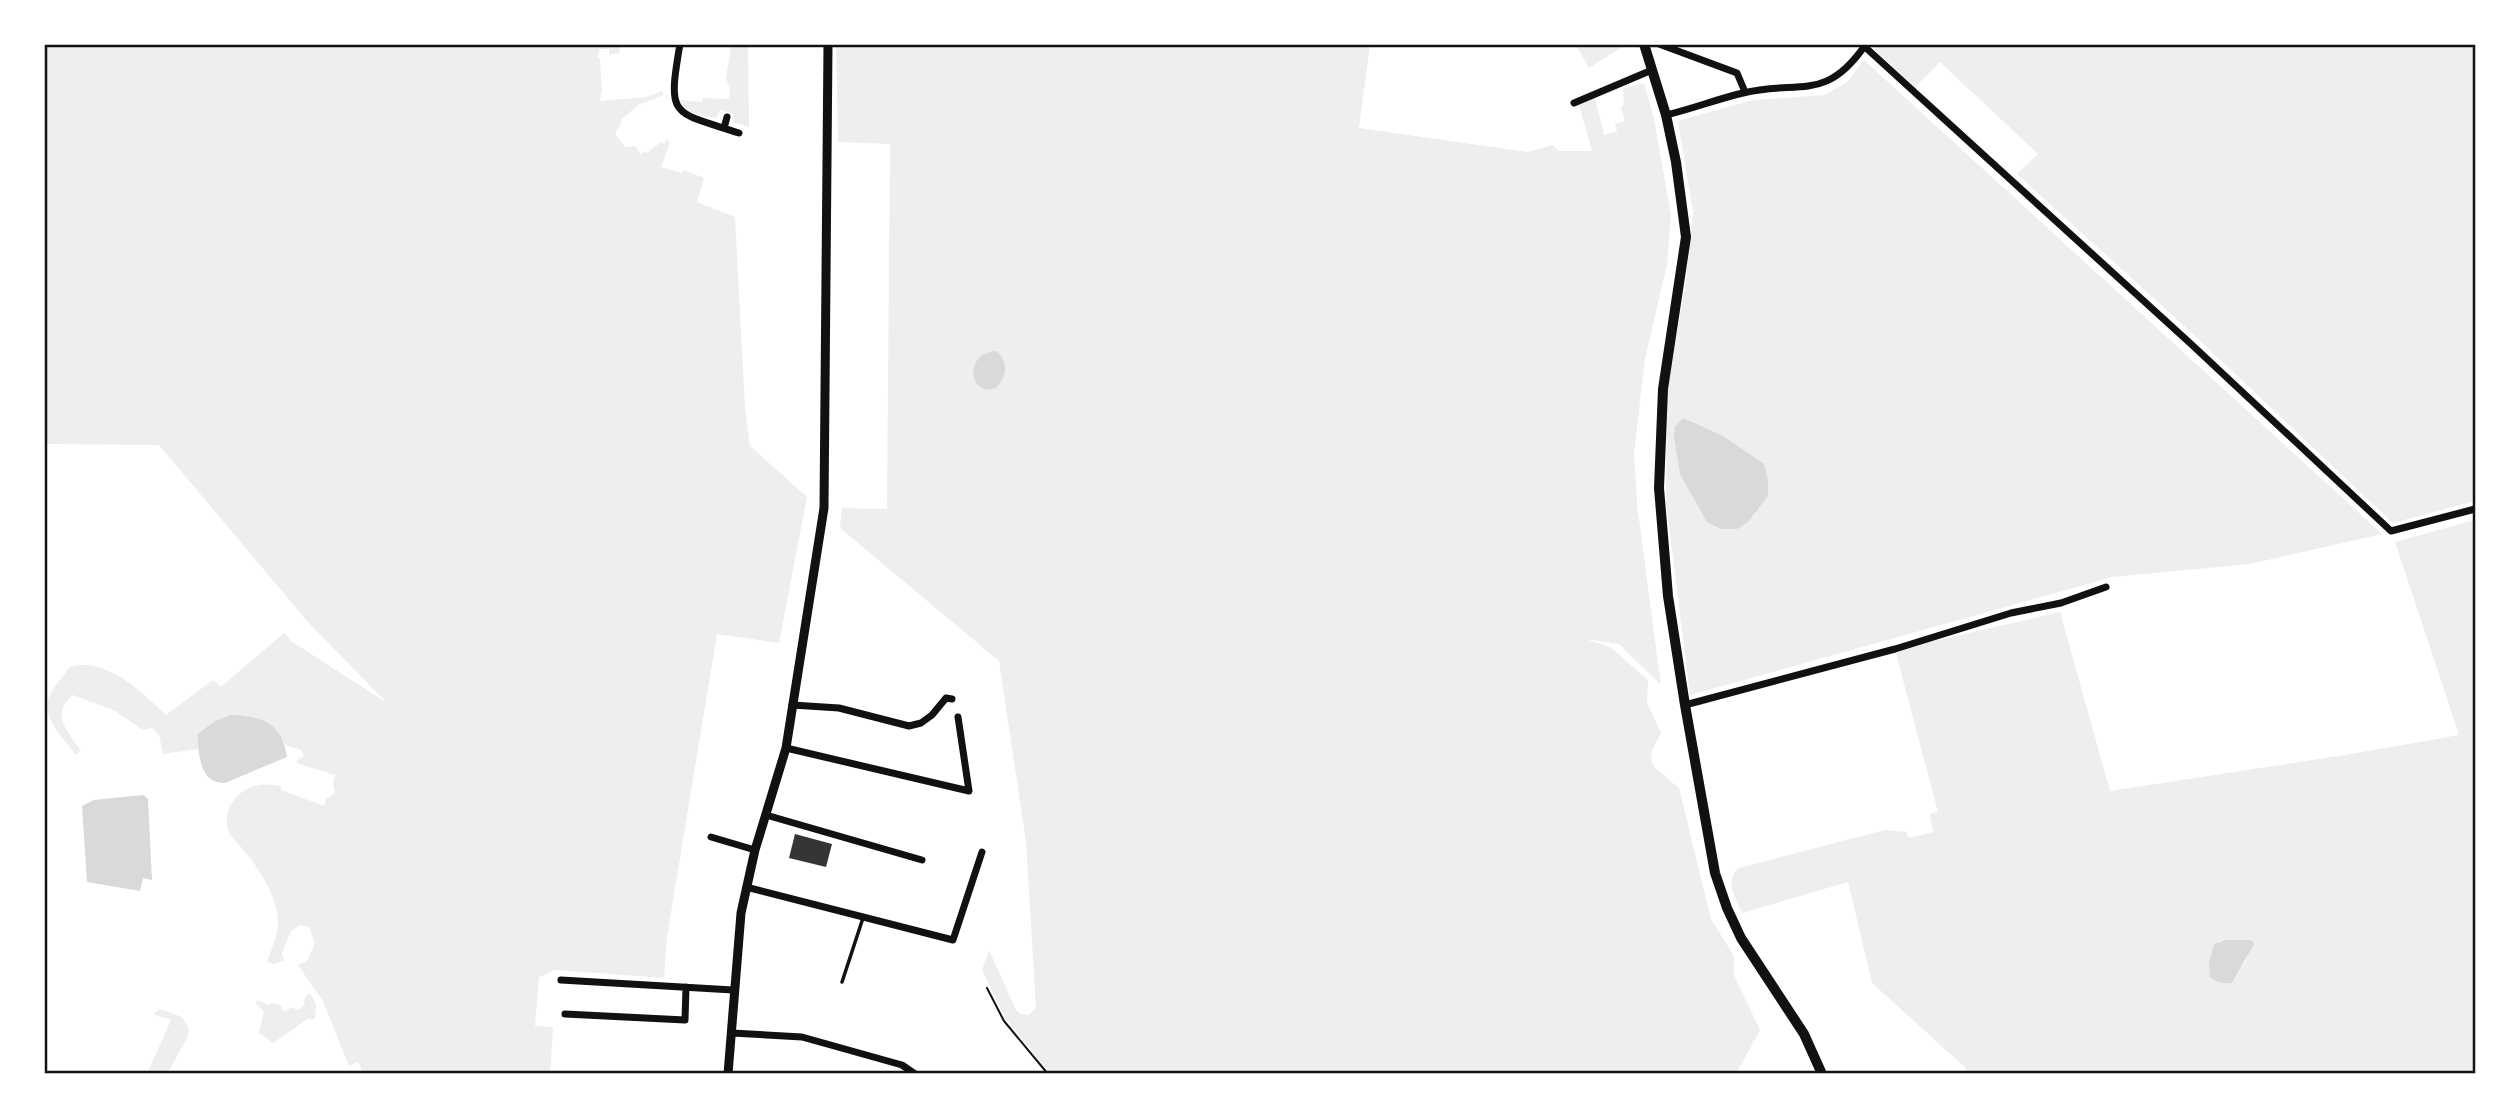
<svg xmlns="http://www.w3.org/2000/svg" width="2519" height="1118" font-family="Karla,sans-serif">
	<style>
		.green { fill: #eee; fill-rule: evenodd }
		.water { fill: #d9d9d9 }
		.building { fill: #353535 }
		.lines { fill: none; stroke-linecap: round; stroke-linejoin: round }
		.path { stroke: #111; stroke-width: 2 }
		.service { stroke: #111; stroke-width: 3.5 }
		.minor { stroke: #111; stroke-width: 7 }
		.tertiary { stroke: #111; stroke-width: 9 }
		.primary { stroke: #111; stroke-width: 10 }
		.neatline { fill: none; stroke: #111; stroke-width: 2.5 }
	</style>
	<rect width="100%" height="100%" fill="#fff"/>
	<!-- green -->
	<path class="green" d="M 44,44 L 621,44 L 619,53 L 609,55 L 609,49 L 599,49 L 598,58 L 600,58 L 602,90 L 600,101 L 646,97 L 662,91 L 664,95 L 638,105 L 621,120 L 622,122 L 615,134 L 625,147 L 635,146 L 641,154 L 645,151 L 647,153 L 661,142 L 664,144 L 667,139 L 670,142 L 661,167 L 682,173 L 684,170 L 704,178 L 697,202 L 735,217 L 745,408 L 750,446 L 807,497 L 779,643 L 717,634 L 667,937 L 664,978 L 555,970 L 539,977 L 535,1026 L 553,1027 L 550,1074 L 364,1074 L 358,1062 L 349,1066 L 323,1001 L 298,965 L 307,961 L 315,943 L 309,927 L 300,925 L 291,931 L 282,953 L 284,961 L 273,964 L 267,962 C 271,950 279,933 278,920 C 277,897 260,870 246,853 C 241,846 233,840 229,832 C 220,811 238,788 259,785 C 266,784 274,785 281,786 L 281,790 L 324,806 L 326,799 L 335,793 L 333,782 L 335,775 L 299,764 L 296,761 L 304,756 L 301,750 L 285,745 L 283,740 L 215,721 L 196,734 L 199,749 L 163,754 L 159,735 L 152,728 L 143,730 L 115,711 L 73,695 C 49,714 68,732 81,751 L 76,755 C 65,740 39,716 50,695 C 54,685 64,677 69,667 C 106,656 141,691 166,715 L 213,680 L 221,687 L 284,633 L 291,641 L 387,703 L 307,621 L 159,445 L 44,444 Z
		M 731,44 L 748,44 L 749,127 L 733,122 L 734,114 L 721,110 L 716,118 C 701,115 687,115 680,100 L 702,102 L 703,98 L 729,99 L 730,88 L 726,79 Z
		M 836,44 L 1370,44 L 1359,128 L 1527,152 L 1553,145 L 1558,151 L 1592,151 L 1579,105 L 1595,98 L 1604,135 L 1617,131 L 1615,124 L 1625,121 L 1621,108 L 1624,104 L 1623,88 L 1644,83 L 1654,119 L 1671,215 L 1667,265 L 1645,359 L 1634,453 L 1637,504 L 1661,685 L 1619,644 L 1585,639 L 1610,647 L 1648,680 L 1647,703 L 1661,733 L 1652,751 L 1651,760 L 1655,768 L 1679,788 L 1711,919 L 1734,956 L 1734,975 L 1760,1030 L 1736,1074 L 1050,1074 L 1006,1019 L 982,970 L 989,950 L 1016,1010 L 1021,1014 L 1028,1015 L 1036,1008 L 1026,842 L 999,661 L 840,528 L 842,508 L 887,509 L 890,144 L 838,142 Z
		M 1575,44 L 1627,44 L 1589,68 Z
		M 1877,44 L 2475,44 L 2475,501 L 2393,523 L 2194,335 L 2017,174 L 2038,154 L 1940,62 L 1915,87 L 1874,49 Z
		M 1864,60 L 2382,534 L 2250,564 L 2113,577 L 1690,695 L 1666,502 L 1667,393 L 1685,287 L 1693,212 L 1678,121 L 1753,100 L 1824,95 L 1847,82 Z
		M 2475,520 L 2475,1074 L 1962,1074 L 1967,1069 L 1872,983 L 1848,882 L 1742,913 C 1735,898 1724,881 1739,868 L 1885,830 L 1906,832 L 1909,838 L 1933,832 L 1930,814 L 1938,812 L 1895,650 L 2060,612 L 2110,791 L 2345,755 L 2459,735 L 2395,542 ZM 2251,940 L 2247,959 L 2232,983 L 2219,941 Z
		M 310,993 L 316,1004 L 315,1018 L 312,1020 L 309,1018 L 273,1043 L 259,1033 L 264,1011 L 256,1004 L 257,1000 L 269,1005 L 271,1002 L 281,1006 L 282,1010 L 286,1012 L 290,1007 L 298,1010 L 304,1006 L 305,997 Z
		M 160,1009 L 182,1017 L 189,1029 L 187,1038 L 167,1074 L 147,1074 L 171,1020 L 153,1014 Z"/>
	<!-- water -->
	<path class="water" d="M 996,351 C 1009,361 1007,377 996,388 C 971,399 961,354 996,351 Z
		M 1683,418 L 1723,436 L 1764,464 L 1768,480 L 1768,496 L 1748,522 L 1737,529 L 1721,529 L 1707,522 L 1680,474 L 1674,437 L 1675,427 Z
		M 231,715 C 262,716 282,723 287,757 L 225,783 C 199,784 199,753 197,734 L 215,721 Z
		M 143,795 L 148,799 L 152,880 L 143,878 L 140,891 L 87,882 L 82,806 L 94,800 Z
		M 2226,940 L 2251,940 L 2254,944 L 2232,983 C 2223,984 2217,983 2210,977 L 2209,964 L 2214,944 Z"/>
	<!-- building -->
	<path class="building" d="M 795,834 L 832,844 L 826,867 L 789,858 Z"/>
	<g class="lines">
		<!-- path -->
		<path class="path" d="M 987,988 L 1004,1021 L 1048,1074"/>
		<!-- service -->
		<path class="service" d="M 842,982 L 863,918"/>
		<!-- minor -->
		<path class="minor" d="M 680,44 C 667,119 672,111 739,133
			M 1659,44 L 1737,73 L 1745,92
			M 1865,47 L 2191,344 L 2391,531 L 2475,509
			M 1574,103 L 1652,70
			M 1666,115 C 1692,109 1717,99 1743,93 C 1799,79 1825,104 1866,44
			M 724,128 L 727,117
			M 792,705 L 839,708 L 909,726 L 921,723 L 932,715 L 946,698 L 952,699
			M 1685,705 L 1895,649 L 2011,613 L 2061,603 L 2106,587
			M 786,748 L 969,791 L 958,717
			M 766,815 L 922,860
			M 711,837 L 755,850
			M 746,887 L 953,940 L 982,852
			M 561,980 L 733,990
			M 565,1014 L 685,1020 L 686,987
			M 732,1033 L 802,1037 L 902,1065 L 915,1074"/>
		<!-- tertiary -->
		<path class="tertiary" d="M 728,1074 L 741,913 L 755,850 L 786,748 L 824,508 L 828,44"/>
		<!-- primary -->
		<path class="primary" d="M 1644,44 L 1666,115 L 1676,162 L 1686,237 L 1663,389 L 1659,488 L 1668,596 L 1685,705 L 1715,873 L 1727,908 L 1741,938 L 1804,1034 L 1822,1074"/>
	</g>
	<!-- border -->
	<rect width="2519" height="1118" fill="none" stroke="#ffffff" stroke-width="91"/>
	<rect x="46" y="46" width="2428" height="1026" class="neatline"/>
</svg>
